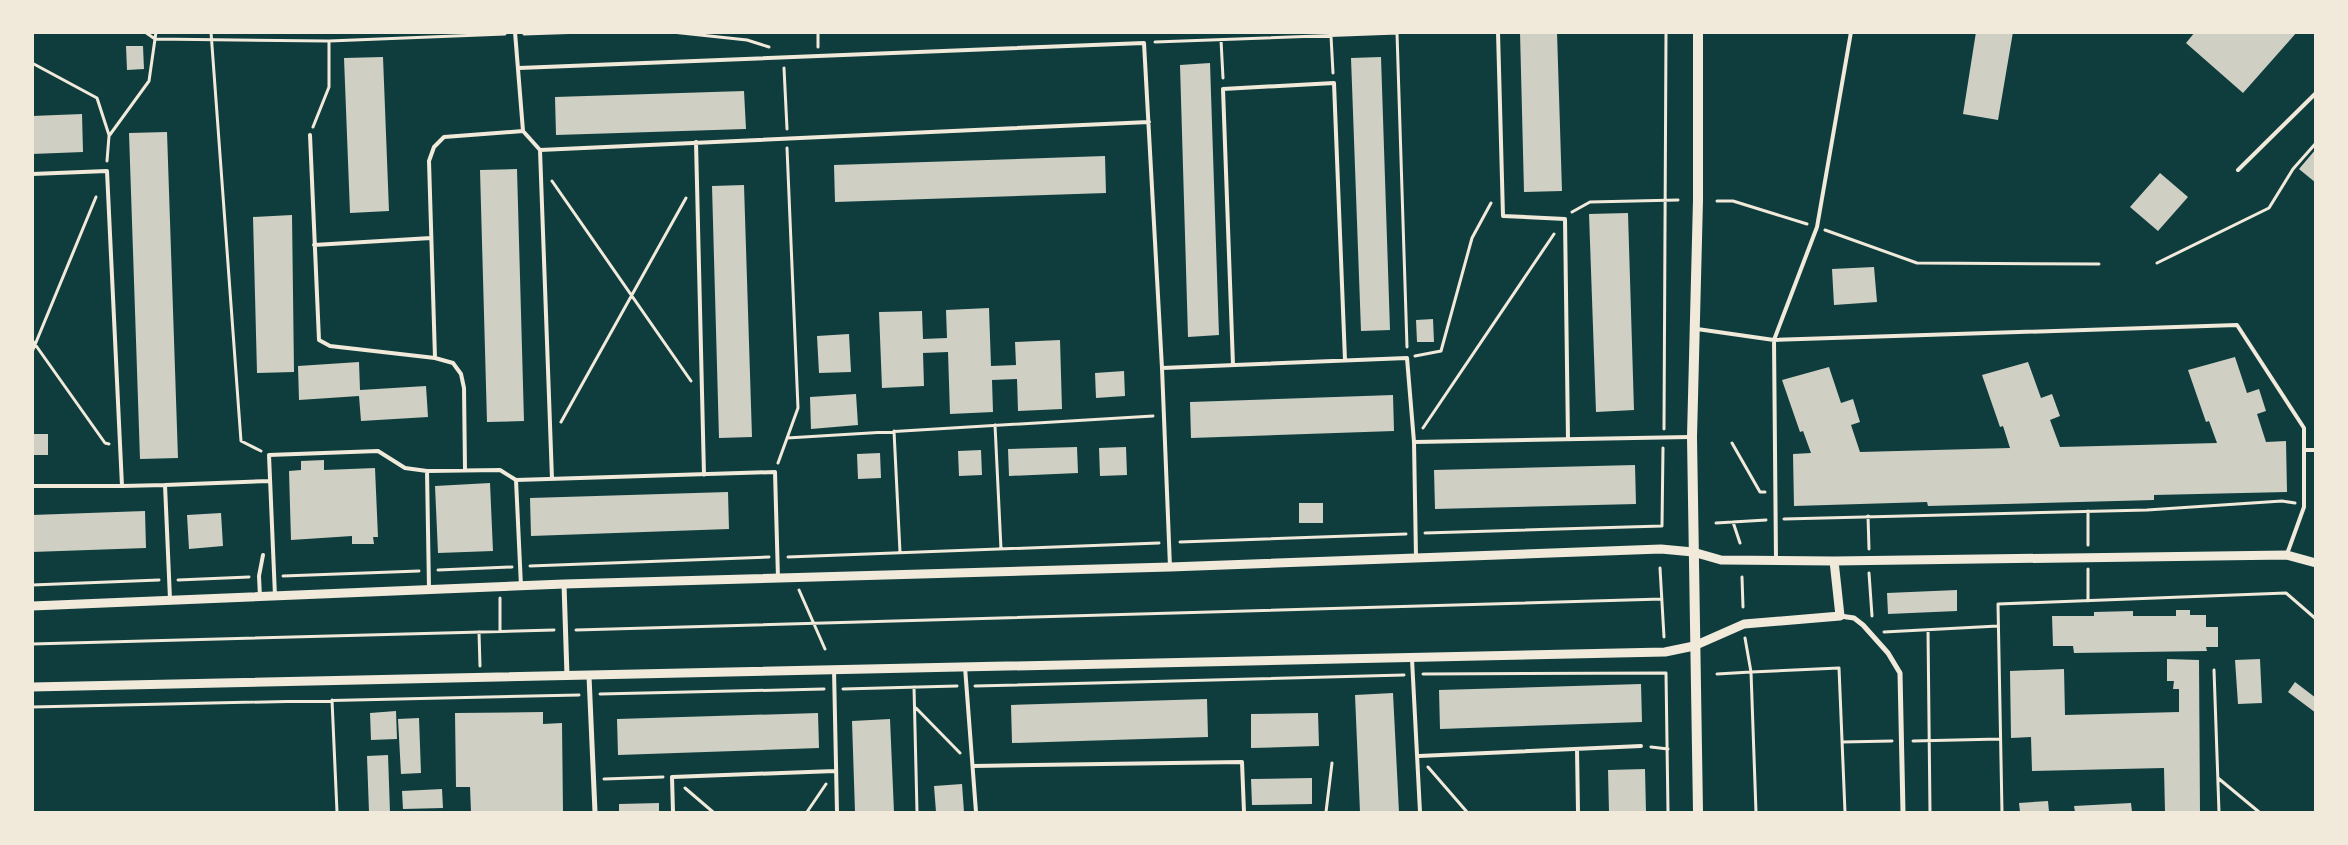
<svg xmlns="http://www.w3.org/2000/svg" width="2348" height="845" font-family="Barlow,sans-serif">
	<style>
		.building { fill: #cfcfc3 }
		.lines { fill: none; stroke-linecap: round; stroke-linejoin: round }
		.path { stroke: #f1e9da; stroke-width: 3 }
		.service { stroke: #f1e9da; stroke-width: 4 }
		.minor { stroke: #f1e9da; stroke-width: 5 }
		.tertiary { stroke: #f1e9da; stroke-width: 9 }
		.secondary { stroke: #f1e9da; stroke-width: 10 }
	</style>
	<rect width="100%" height="100%" fill="#0f3d3e"/>
	<!-- building -->
	<path class="building" d="M 1520,32 L 1557,32 L 1562,191 L 1524,192 Z
		M 1976,32 L 2013,32 L 1998,120 L 1963,114 Z
		M 2195,32 L 2297,32 L 2243,93 L 2186,43 Z
		M 126,46 L 143,46 L 144,69 L 127,70 Z
		M 383,57 L 389,211 L 350,213 L 344,58 Z
		M 1381,57 L 1390,330 L 1361,331 L 1351,58 Z
		M 1210,63 L 1219,335 L 1188,337 L 1180,65 Z
		M 744,91 L 746,129 L 556,135 L 555,97 Z
		M 82,114 L 83,152 L 32,154 L 32,116 Z
		M 167,132 L 178,458 L 140,459 L 129,133 Z
		M 2316,149 L 2316,183 L 2299,169 Z
		M 1105,156 L 1106,193 L 835,202 L 834,165 Z
		M 517,169 L 524,421 L 487,422 L 480,170 Z
		M 2160,173 L 2188,197 L 2158,231 L 2130,207 Z
		M 744,185 L 752,437 L 719,438 L 712,186 Z
		M 1628,213 L 1634,410 L 1596,412 L 1589,214 Z
		M 292,215 L 294,372 L 257,373 L 253,217 Z
		M 1874,267 L 1877,302 L 1834,305 L 1832,269 Z
		M 989,308 L 991,366 L 1016,365 L 1015,342 L 1060,340 L 1062,409 L 1018,411 L 1017,379 L 992,380 L 993,412 L 950,414 L 948,352 L 923,353 L 924,386 L 882,388 L 879,312 L 922,311 L 923,339 L 947,338 L 946,310 Z
		M 1433,319 L 1434,342 L 1417,342 L 1416,320 Z
		M 849,334 L 851,372 L 819,373 L 817,336 Z
		M 2235,357 L 2247,393 L 2259,389 L 2266,411 L 2257,414 L 2266,442 L 2286,441 L 2287,492 L 2154,495 L 2154,500 L 1928,506 L 1927,502 L 1794,506 L 1793,454 L 1811,453 L 1803,431 L 1800,432 L 1782,380 L 1829,367 L 1841,403 L 1853,399 L 1860,422 L 1851,425 L 1860,452 L 2010,448 L 2003,426 L 2000,427 L 1982,375 L 2028,362 L 2041,398 L 2052,394 L 2060,416 L 2050,420 L 2060,447 L 2217,443 L 2209,421 L 2206,422 L 2188,370 Z
		M 359,362 L 360,390 L 426,386 L 428,417 L 361,421 L 359,396 L 299,400 L 298,366 Z
		M 1124,371 L 1125,396 L 1096,398 L 1095,373 Z
		M 856,394 L 858,425 L 811,429 L 810,397 Z
		M 1393,395 L 1394,431 L 1191,438 L 1190,402 Z
		M 33,434 L 48,434 L 48,455 L 33,455 Z
		M 1077,447 L 1078,473 L 1009,476 L 1008,449 Z
		M 1126,447 L 1127,475 L 1100,476 L 1099,448 Z
		M 981,450 L 982,475 L 959,476 L 958,451 Z
		M 880,453 L 881,478 L 858,479 L 857,454 Z
		M 324,460 L 324,470 L 375,468 L 378,537 L 373,537 L 374,544 L 352,544 L 352,536 L 291,540 L 289,471 L 301,470 L 301,461 Z
		M 1635,465 L 1636,504 L 1435,509 L 1434,470 Z
		M 490,483 L 493,551 L 438,553 L 435,486 Z
		M 728,492 L 729,529 L 531,536 L 530,498 Z
		M 1299,503 L 1323,503 L 1323,523 L 1299,523 Z
		M 145,511 L 146,548 L 32,552 L 32,515 Z
		M 221,513 L 223,546 L 189,549 L 187,515 Z
		M 1957,590 L 1957,611 L 1888,614 L 1887,593 Z
		M 2176,610 L 2190,610 L 2190,615 L 2206,615 L 2206,627 L 2218,627 L 2218,647 L 2206,647 L 2207,651 L 2074,653 L 2073,646 L 2053,646 L 2052,616 L 2094,616 L 2094,612 L 2133,611 L 2133,616 L 2176,616 Z
		M 2167,659 L 2199,660 L 2200,812 L 2165,812 L 2164,768 L 2032,771 L 2031,737 L 2011,738 L 2010,671 L 2064,669 L 2065,715 L 2179,712 L 2179,689 L 2173,689 L 2174,681 L 2167,681 Z
		M 2260,659 L 2262,703 L 2238,704 L 2235,660 Z
		M 2295,682 L 2316,698 L 2316,713 L 2288,692 Z
		M 1641,684 L 1642,722 L 1440,729 L 1439,690 Z
		M 1393,693 L 1399,812 L 1360,812 L 1355,695 Z
		M 1207,699 L 1208,737 L 1012,743 L 1011,705 Z
		M 396,711 L 397,739 L 371,740 L 370,713 Z
		M 543,712 L 543,724 L 562,723 L 563,812 L 471,812 L 470,787 L 456,787 L 455,713 Z
		M 818,713 L 819,748 L 618,755 L 617,719 Z
		M 1318,713 L 1319,746 L 1251,748 L 1251,714 Z
		M 419,718 L 421,773 L 401,774 L 398,719 Z
		M 890,719 L 894,812 L 855,812 L 852,721 Z
		M 388,755 L 390,812 L 369,812 L 367,756 Z
		M 1645,769 L 1646,812 L 1609,812 L 1608,770 Z
		M 1312,778 L 1312,804 L 1252,805 L 1251,779 Z
		M 962,784 L 964,812 L 936,812 L 934,786 Z
		M 442,789 L 443,808 L 403,809 L 402,791 Z
		M 2048,801 L 2049,812 L 2020,812 L 2019,803 Z
		M 659,803 L 659,812 L 619,812 L 619,804 Z
		M 2131,803 L 2132,812 L 2075,812 L 2074,806 Z"/>
	<g class="lines">
		<!-- path -->
		<path class="path" d="M 145,32 L 155,39 L 329,41 L 505,34
			M 211,32 L 241,441 L 261,451
			M 672,32 L 747,40 L 769,47
			M 818,32 L 818,47
			M 524,34 L 584,32
			M 1331,36 L 1333,73
			M 1221,40 L 1223,78
			M 1155,42 L 1397,33 L 1407,347
			M 32,63 L 97,98 L 109,135
			M 784,68 L 787,129
			M 313,127 L 329,87 L 329,41
			M 107,161 L 109,136 L 149,81 L 156,32
			M 552,181 L 691,381
			M 1717,201 L 1733,201 L 1807,224
			M 1572,212 L 1590,202 L 1678,200
			M 1825,230 L 1917,263 L 2099,264
			M 2157,263 L 2269,208 L 2293,169 L 2316,143
			M 32,340 L 105,443 L 109,444
			M 32,352 L 96,197
			M 1415,356 L 1441,351 L 1472,238 L 1491,203
			M 561,422 L 686,198
			M 995,425 L 1001,549
			M 1423,428 L 1554,234
			M 1664,429 L 1666,32
			M 894,431 L 900,552
			M 787,438 L 1153,416
			M 1732,443 L 1760,492 L 1765,492
			M 778,463 L 798,408 L 787,148
			M 2088,511 L 2088,545
			M 1868,516 L 1869,549
			M 1784,519 L 2147,510 L 2282,501 L 2295,503
			M 1733,522 L 1740,543
			M 1716,523 L 1766,520
			M 1425,533 L 1662,526 L 1663,448
			M 1180,542 L 1406,534
			M 788,557 L 1159,543
			M 530,566 L 769,557
			M 1660,568 L 1664,637
			M 438,570 L 512,567
			M 1869,573 L 1872,616
			M 283,576 L 419,571
			M 1742,577 L 1743,607
			M 178,580 L 249,577
			M 32,585 L 159,580
			M 799,590 L 825,649
			M 500,598 L 500,631
			M 2088,601 L 2088,569
			M 576,630 L 1662,599
			M 1928,630 L 1930,812
			M 479,632 L 480,666
			M 1884,632 L 1998,626
			M 32,644 L 554,630
			M 2214,670 L 2219,812
			M 1423,674 L 1666,673 L 1668,812
			M 1717,674 L 1751,672 L 1745,638
			M 975,686 L 1404,675
			M 914,687 L 917,812
			M 843,689 L 957,686
			M 600,694 L 824,689
			M 332,700 L 337,812
			M 32,707 L 579,695
			M 916,708 L 960,753
			M 1913,741 L 2000,739
			M 1842,742 L 1892,741
			M 1651,747 L 1668,749
			M 1428,767 L 1467,812
			M 2218,778 L 2259,812
			M 604,779 L 663,777
			M 685,788 L 713,812
			M 807,812 L 826,784
			M 1326,812 L 1332,763
			M 1756,812 L 1751,672 L 1839,668 L 1845,812
			M 2002,812 L 1998,604 L 2286,593 L 2316,619"/>
		<!-- service -->
		<path class="service" d="M 515,32 L 523,131 L 540,150 L 552,479
			M 1498,32 L 1503,216 L 1565,219 L 1568,439
			M 519,68 L 1144,43 L 1162,368
			M 310,135 L 319,340 L 330,346 L 435,358 L 453,363 L 461,374 L 464,388 L 465,469
			M 696,142 L 704,475
			M 540,150 L 1149,122
			M 2238,170 L 2316,93
			M 32,174 L 107,171 L 122,486 L 32,486
			M 314,245 L 431,238
			M 1697,329 L 1774,340 L 2237,325 L 2304,428 L 2304,507 L 2287,554
			M 435,358 L 429,161 L 434,147 L 444,137 L 523,131
			M 1233,365 L 1223,89 L 1334,83 L 1345,360
			M 2305,450 L 2316,450
			M 427,471 L 429,589
			M 516,480 L 521,586
			M 165,485 L 270,481
			M 122,486 L 165,485 L 170,599
			M 1416,557 L 1414,442 L 1690,437
			M 1776,560 L 1774,340 L 1817,227 L 1851,32
			M 1170,567 L 1162,368 L 1407,358 L 1414,442
			M 275,596 L 269,455 L 378,451 L 405,468 L 427,471 L 500,470 L 516,480 L 775,472 L 778,578
			M 260,597 L 259,576 L 263,555
			M 1412,659 L 1420,812
			M 965,667 L 976,812
			M 834,670 L 837,812
			M 1577,749 L 1578,812
			M 1419,756 L 1641,746
			M 973,766 L 1242,762 L 1244,812
			M 673,812 L 672,777 L 835,771"/>
		<!-- minor -->
		<path class="minor" d="M 564,584 L 567,676
			M 1840,616 L 1854,618 L 1863,625 L 1888,653 L 1900,673 L 1903,812
			M 589,676 L 595,812"/>
		<!-- tertiary -->
		<path class="tertiary" d="M 32,606 L 564,584 L 1170,567 L 1661,549 L 1693,552 L 1721,560 L 1834,561 L 2287,555 L 2316,563
			M 32,687 L 1665,652 L 1694,646 L 1744,624 L 1840,616 L 1834,561"/>
		<!-- secondary -->
		<path class="secondary" d="M 1698,32 L 1698,200 L 1692,437 L 1698,812"/>
	</g>
	<!-- border -->
	<rect width="2348" height="845" fill="none" stroke="#f1e9da" stroke-width="68"/>
</svg>
